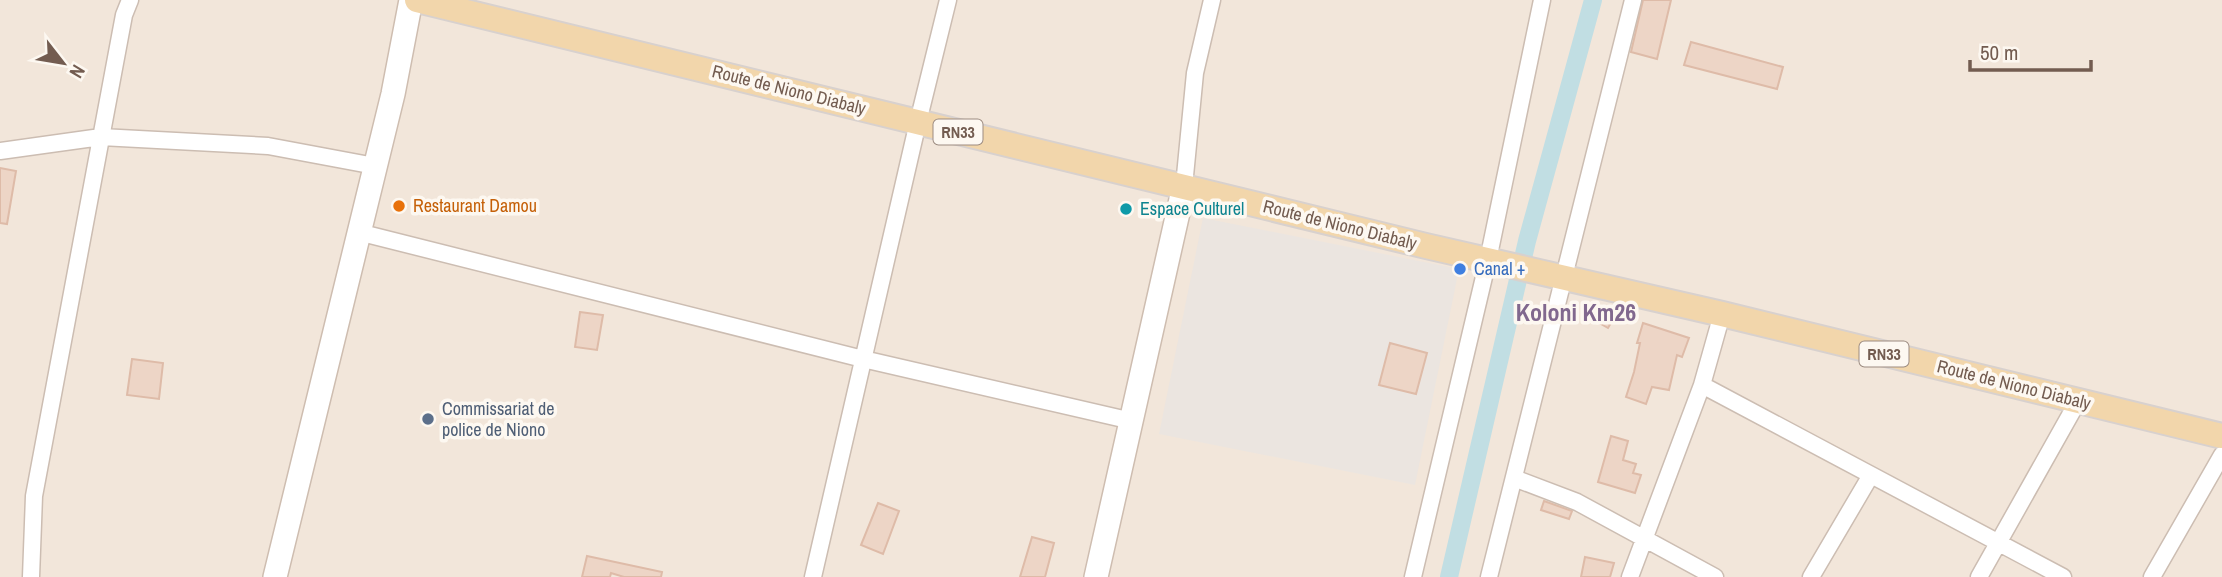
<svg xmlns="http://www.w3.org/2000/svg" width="2222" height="577" font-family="'Archivo Narrow',sans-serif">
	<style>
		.residential { fill: #f2e6da }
		.industrial { fill: #ebe5e0 }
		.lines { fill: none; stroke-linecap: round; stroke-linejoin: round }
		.canal { stroke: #c1dee3; stroke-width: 18 }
		.building { fill: #edd5c6; stroke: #debba8; stroke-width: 2 }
		.street-casing { stroke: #ccbdb2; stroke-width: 19 }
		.secondary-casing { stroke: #cebdb0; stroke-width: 26 }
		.primary-casing { stroke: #d8d1ce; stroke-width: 28 }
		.street { stroke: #fff; stroke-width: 16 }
		.secondary { stroke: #fff; stroke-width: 23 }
		.primary { stroke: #f2d6ab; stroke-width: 24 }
		.food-dot { fill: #e8710a; stroke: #fdf8f1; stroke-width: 2.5 }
		.culture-dot { fill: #0f9aa8; stroke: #fdf8f1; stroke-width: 2.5 }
		.shop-dot { fill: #3f7fe0; stroke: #fdf8f1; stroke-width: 2.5 }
		.service-dot { fill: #5c6f8a; stroke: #fdf8f1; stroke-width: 2.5 }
		.labels { text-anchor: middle; stroke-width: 7; stroke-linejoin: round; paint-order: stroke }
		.shield { fill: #fdf8f1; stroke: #9c8b80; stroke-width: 2 }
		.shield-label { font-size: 16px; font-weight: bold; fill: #735c50 }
		.street-label { font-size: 18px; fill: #735c50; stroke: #fdf8f1 }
		.food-label { font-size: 18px; fill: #c56008; stroke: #fdf8f1; text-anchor: start }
		.culture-label { font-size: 18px; fill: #0d838f; stroke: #fdf8f1; text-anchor: start }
		.shop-label { font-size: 18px; fill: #366cbe; stroke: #fdf8f1; text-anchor: start }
		.service-label { font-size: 18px; fill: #4e5e75; stroke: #fdf8f1; text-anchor: start }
		.district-label { font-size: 24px; font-weight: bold; fill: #81688e; stroke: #fdf8f1 }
	</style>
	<rect width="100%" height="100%" fill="#fbf4eb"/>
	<!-- residential -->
	<path class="residential" d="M 0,0 L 2222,0 L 2222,577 L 0,577 Z"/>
	<!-- industrial -->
	<path class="industrial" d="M 1203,218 L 1459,269 L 1415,485 L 1159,434 Z"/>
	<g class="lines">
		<!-- canal -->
		<path class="canal" d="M 1449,577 L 1527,241 L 1593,0"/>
	</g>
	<!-- building -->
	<path class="building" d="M 1643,0 L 1671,0 L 1657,59 L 1631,52 Z
		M 1691,42 L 1783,67 L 1777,89 L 1684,65 Z
		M 0,168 L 16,171 L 7,224 L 0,223 Z
		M 1599,308 L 1615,316 L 1608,328 L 1592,319 Z
		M 580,312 L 603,315 L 597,350 L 575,347 Z
		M 1643,323 L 1689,338 L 1682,357 L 1677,355 L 1669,390 L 1652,387 L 1646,404 L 1626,397 L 1634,372 L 1640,343 L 1637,343 Z
		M 1390,343 L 1427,353 L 1416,394 L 1379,385 Z
		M 132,359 L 163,363 L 159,399 L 127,395 Z
		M 1611,436 L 1628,441 L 1623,460 L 1636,464 L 1633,473 L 1641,475 L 1635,493 L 1598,482 Z
		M 1544,501 L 1572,511 L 1569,519 L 1541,510 Z
		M 878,503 L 899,511 L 883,554 L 861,545 Z
		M 1032,537 L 1054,543 L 1045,577 L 1020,577 Z
		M 587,556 L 662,572 L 661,577 L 624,577 L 611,573 L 610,577 L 582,577 Z
		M 1585,557 L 1614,563 L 1610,577 L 1581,577 Z"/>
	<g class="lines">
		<defs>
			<path id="street" d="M 0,151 L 101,137 L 268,146 L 375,166
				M 1184,186 L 1195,73 L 1212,0
				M 358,232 L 863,359 L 1132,421
				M 1722,314 L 1702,385 L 2063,577
				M 1514,478 L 1577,502 L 1715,577
				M 31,577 L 34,496 L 124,15 L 130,0
				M 813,577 L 918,122 L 948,0
				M 1413,577 L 1488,260 L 1542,0
				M 1489,577 L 1633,0
				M 1630,577 L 1702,385
				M 1811,577 L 1871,475
				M 1979,577 L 2078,401
				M 2152,577 L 2222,455"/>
			<path id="secondary" d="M 275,577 L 393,94 L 411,0
				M 1096,577 L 1184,186"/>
			<path id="primary" d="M 417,0 L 1426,246 L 1722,314 L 2222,436"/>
		</defs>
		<!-- street casing -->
		<use href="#street" class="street-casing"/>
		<!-- secondary casing -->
		<use href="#secondary" class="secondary-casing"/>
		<!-- primary casing -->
		<use href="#primary" class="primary-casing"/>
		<!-- street -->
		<use href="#street" class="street"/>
		<!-- secondary -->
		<use href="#secondary" class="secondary"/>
		<!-- primary -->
		<use href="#primary" class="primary"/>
	</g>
	<!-- markers -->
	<circle class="food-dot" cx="399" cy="206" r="7"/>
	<circle class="culture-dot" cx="1126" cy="209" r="7"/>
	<circle class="shop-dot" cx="1460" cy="269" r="7"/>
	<circle class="service-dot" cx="428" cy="419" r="7"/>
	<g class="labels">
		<!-- shield labels -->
		<g class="shield">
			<rect x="933.5" y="119.5" width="49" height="25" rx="5"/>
			<rect x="1859.5" y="341.5" width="49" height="25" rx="5"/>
		</g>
		<g class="shield-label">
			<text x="958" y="138">RN33</text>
			<text x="1884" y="360">RN33</text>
		</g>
		<!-- street labels -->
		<g class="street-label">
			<text transform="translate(789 90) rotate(14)" y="6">Route de Niono Diabaly</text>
			<text transform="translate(1340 225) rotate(14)" y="6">Route de Niono Diabaly</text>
			<text transform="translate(2014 385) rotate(14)" y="6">Route de Niono Diabaly</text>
		</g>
		<!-- food labels -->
		<g class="food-label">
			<text x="413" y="212">Restaurant Damou</text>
		</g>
		<!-- culture labels -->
		<g class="culture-label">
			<text x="1140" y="215">Espace Culturel</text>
		</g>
		<!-- shop labels -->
		<g class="shop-label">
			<text x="1474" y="275">Canal +</text>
		</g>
		<!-- service labels -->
		<g class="service-label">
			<text x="442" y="415">Commissariat de<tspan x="442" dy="21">police de Niono</tspan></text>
		</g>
		<!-- district labels -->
		<g class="district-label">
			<text x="1576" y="321">Koloni Km26</text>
		</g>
	</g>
	<!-- north arrow -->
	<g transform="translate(63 63) rotate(121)" stroke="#fdf8f1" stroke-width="5" paint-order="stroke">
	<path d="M0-5L12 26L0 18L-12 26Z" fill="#735c50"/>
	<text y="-10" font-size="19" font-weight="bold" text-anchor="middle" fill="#735c50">N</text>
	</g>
	<!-- scale -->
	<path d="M1970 60v10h121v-10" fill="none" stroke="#735c50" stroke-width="3.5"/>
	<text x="1980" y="60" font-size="21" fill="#735c50" stroke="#fdf8f1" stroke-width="5" paint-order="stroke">50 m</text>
</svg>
